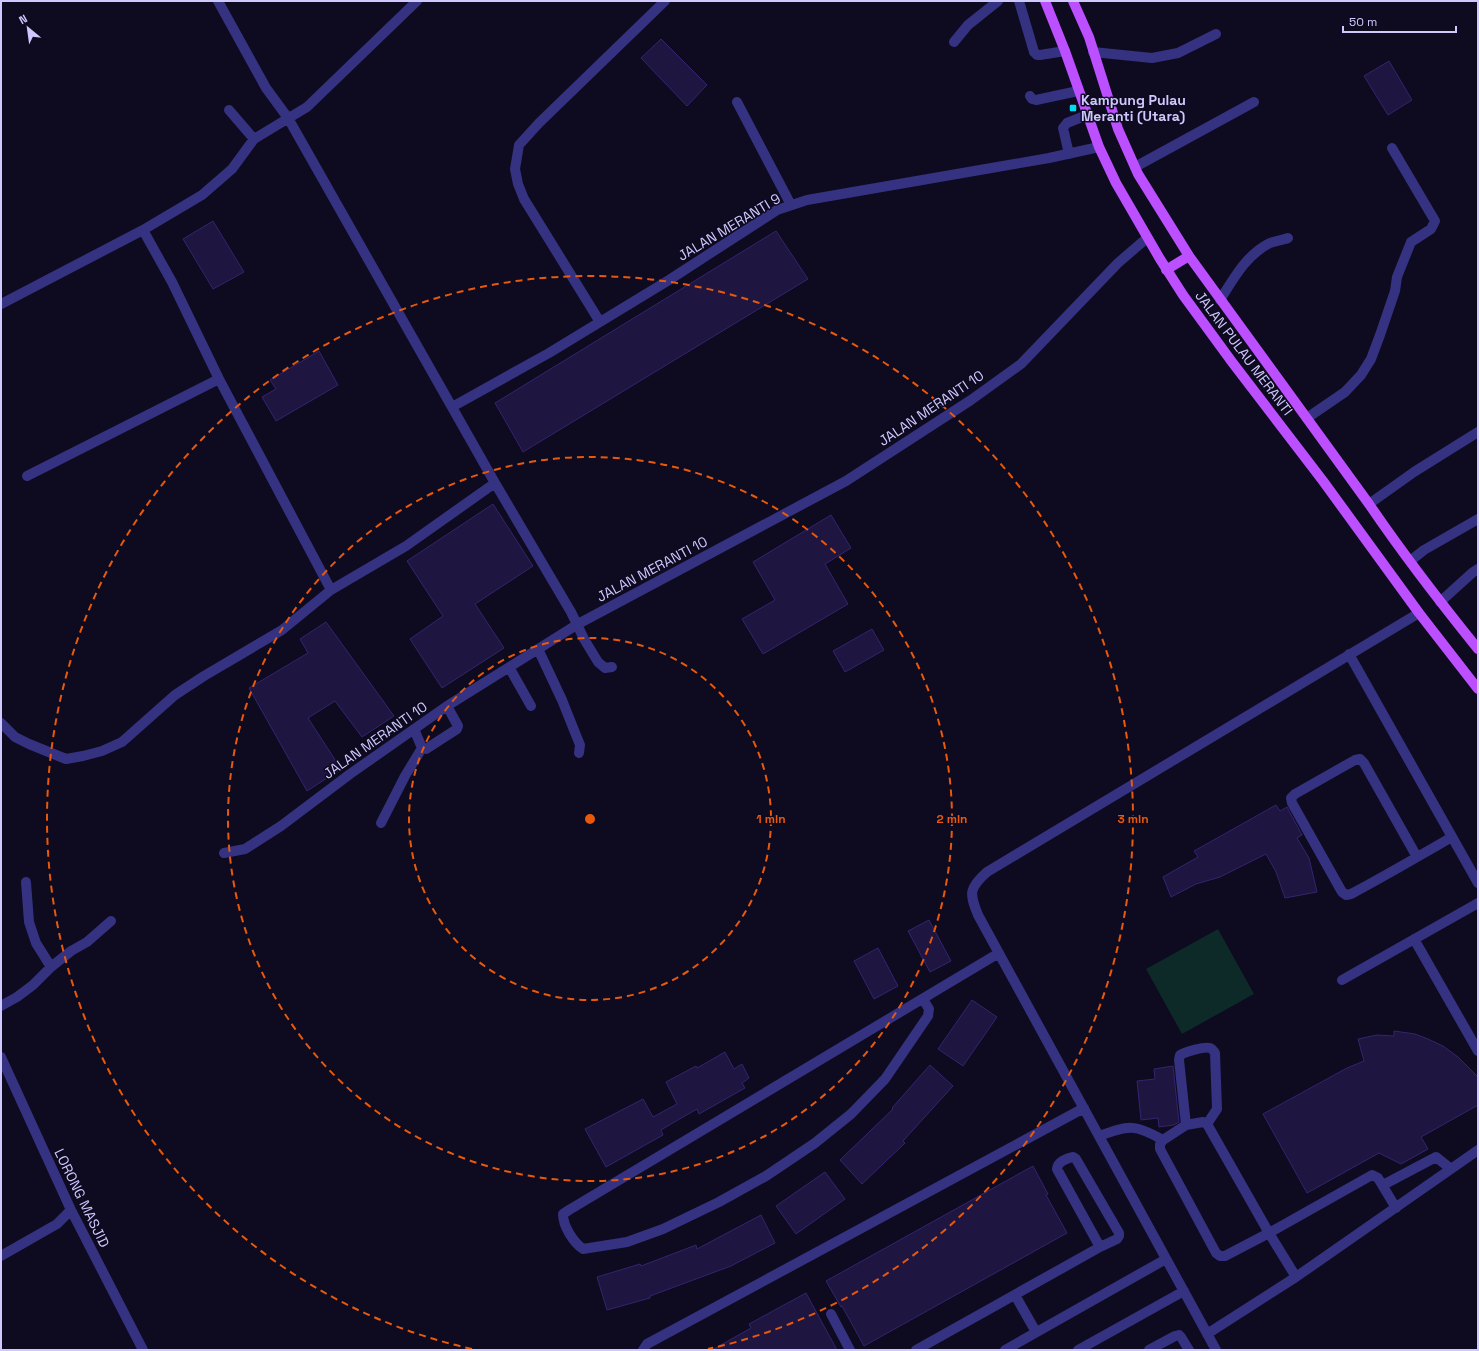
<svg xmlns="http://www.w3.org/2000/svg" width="1479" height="1351" font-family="'Space Grotesk',sans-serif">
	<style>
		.green { fill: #0d2928 }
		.building { fill: #1e1541; stroke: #33256f }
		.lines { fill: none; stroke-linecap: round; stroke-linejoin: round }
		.minor { stroke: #343281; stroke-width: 10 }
		.major { stroke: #bc4fff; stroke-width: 10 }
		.ring { fill: none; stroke: #e8590c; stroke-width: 2; stroke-dasharray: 7 5 }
		.poi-dot { fill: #00ddf3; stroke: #0e0a1f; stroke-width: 1.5 }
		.labels { text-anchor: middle; stroke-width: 3; stroke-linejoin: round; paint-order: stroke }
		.poi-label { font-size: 14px; font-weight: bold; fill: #cec8ff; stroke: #0e0a1f; text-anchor: start }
		.street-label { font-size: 14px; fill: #cec8ff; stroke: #0e0a1f }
		.centre { fill: #e8590c; stroke: #0e0a1f; stroke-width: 2 }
		.ring-label { font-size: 12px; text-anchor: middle; font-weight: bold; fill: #e8590c; stroke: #0e0a1f; stroke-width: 3; stroke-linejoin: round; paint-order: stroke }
	</style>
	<rect width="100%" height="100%" fill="#0e0a1f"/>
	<!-- green -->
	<path class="green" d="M 1218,929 L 1254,994 L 1182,1034 L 1146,969 Z"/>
	<!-- building -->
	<path class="building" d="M 661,39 L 707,85 L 687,106 L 641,58 Z
		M 1389,61 L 1412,100 L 1388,115 L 1364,76 Z
		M 213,221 L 244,272 L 213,289 L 183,239 Z
		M 776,231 L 808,279 L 523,452 L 495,403 Z
		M 319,351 L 338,385 L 276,421 L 262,397 L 276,389 L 270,380 Z
		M 493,504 L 533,566 L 475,604 L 504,648 L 442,688 L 410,639 L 443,616 L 407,561 Z
		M 831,515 L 851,548 L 825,564 L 848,604 L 763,654 L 742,619 L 775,600 L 753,562 Z
		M 326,622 L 394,716 L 362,737 L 335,701 L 308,718 L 341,769 L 307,791 L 249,688 L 308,653 L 300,639 Z
		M 872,629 L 884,650 L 845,672 L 833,651 Z
		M 1276,805 L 1280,811 L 1287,807 L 1302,835 L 1297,838 L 1309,858 L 1317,892 L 1285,898 L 1276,872 L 1266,854 L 1220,877 L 1196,884 L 1171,897 L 1163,877 L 1198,857 L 1194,851 Z
		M 929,920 L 951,961 L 930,972 L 908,931 Z
		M 878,948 L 898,986 L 874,999 L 854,961 Z
		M 972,1000 L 997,1017 L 963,1066 L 938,1049 Z
		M 1394,1031 L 1415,1034 L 1428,1039 L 1443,1046 L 1458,1057 L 1478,1077 L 1478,1105 L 1421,1137 L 1428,1149 L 1401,1164 L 1379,1153 L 1307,1193 L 1263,1114 L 1347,1068 L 1364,1061 L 1358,1039 L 1377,1035 L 1394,1036 Z
		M 725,1052 L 734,1069 L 742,1064 L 749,1078 L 742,1083 L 745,1088 L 699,1114 L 697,1109 L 671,1124 L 661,1130 L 663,1135 L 606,1167 L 585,1129 L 643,1099 L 653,1117 L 677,1104 L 666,1082 L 696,1066 L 697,1068 Z
		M 930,1065 L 953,1086 L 903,1141 L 905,1143 L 862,1184 L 840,1160 L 893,1109 L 892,1108 Z
		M 1173,1066 L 1179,1122 L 1174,1125 L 1159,1127 L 1158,1118 L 1141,1120 L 1137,1081 L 1155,1079 L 1154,1069 Z
		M 1033,1166 L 1048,1194 L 1046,1195 L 1067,1233 L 864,1346 L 842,1306 L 841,1307 L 826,1281 Z
		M 825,1172 L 845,1199 L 796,1234 L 776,1206 Z
		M 761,1215 L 775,1243 L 731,1266 L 650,1296 L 650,1298 L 607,1310 L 597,1277 L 640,1264 L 641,1266 L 696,1245 L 697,1249 Z
		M 806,1293 L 837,1350 L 712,1350 L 751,1328 L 749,1324 Z"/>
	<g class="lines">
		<!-- minor -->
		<path class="minor" d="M 218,1 L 266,88 L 288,118 L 495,483 L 571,612 L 584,639 L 598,662 L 605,668 L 612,667
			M 1019,1 L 1034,52 L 1037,55 L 1040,55 L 1065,51
			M 954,42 L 968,25 L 998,1
			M 1093,52 L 1152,58 L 1178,53 L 1216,34
			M 1030,96 L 1032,99 L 1036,100 L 1078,91
			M 737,102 L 791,205
			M 229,110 L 254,139
			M 1069,154 L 1063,128 L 1067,123 L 1087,115
			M 1135,167 L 1254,102
			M 143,230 L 172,282 L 219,379 L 331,590
			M 1220,300 C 1234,278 1246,255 1270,243 C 1276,241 1283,240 1288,238
			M 1,304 L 143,230 L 202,195 L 232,169 L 254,139 L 307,107 L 417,1
			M 600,322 L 524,199 L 518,184 L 515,169 L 519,145 L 539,123 L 665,1
			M 452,407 L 549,353 L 669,280 L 777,210 L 807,200 L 1049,158 L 1099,147
			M 1307,418 L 1345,392 L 1361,375 L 1371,359 L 1380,335 L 1395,291 L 1397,277 L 1411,242 L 1431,229 L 1435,221 L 1392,148
			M 27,476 L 219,379
			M 1369,504 L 1414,472 L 1478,432
			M 1410,561 L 1424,550 L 1478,519
			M 1440,602 L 1472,573 L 1478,569
			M 538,649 L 562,700 L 580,745 L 579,753
			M 1349,654 L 1478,883
			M 509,667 L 531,706
			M 1,723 L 15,737 L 29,744 L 66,759 L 83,756 L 102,751 L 122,742 L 175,695 L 204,676 L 282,630 L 331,590 L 406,546 L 495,483
			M 422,748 L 426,749 L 457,729 L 458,726 L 447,706
			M 381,823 L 405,776 L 422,748 L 414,729
			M 224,853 L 245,849 L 281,826 L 350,774 L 447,706 L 578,624 L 846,481 L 971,400 L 1021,364 L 1118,263 L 1147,238
			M 1417,857 L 1364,763 L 1360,759 L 1355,760 L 1295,794 L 1291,798 L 1292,803 L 1342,892 L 1346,895 L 1351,894 C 1385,876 1419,856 1452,837
			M 26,882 L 29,922 L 36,943 L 51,967
			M 1414,939 L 1478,1051
			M 1342,980 L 1478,903
			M 923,999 L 929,1009 L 928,1016 L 885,1079 L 851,1114 L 815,1143 L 766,1176 L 719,1202 L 663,1229 L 627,1242 L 583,1249 C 573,1242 563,1226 563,1214 L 569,1210 L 999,953
			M 1,1006 L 17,997 L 33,985 L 51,967 L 71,951 L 87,942 L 111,921
			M 1,1057 L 71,1210 L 143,1350
			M 1207,1124 L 1217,1109 L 1215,1053 C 1213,1050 1213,1049 1210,1048 C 1205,1046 1185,1052 1180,1055 L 1179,1060 L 1186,1125 L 1163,1140 L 1160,1144 L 1160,1149 L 1216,1253 L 1220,1256 L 1225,1256 L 1269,1233 L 1372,1175 L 1378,1178 L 1396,1208
			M 1186,1125 L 1203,1122 L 1207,1124 L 1269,1233 L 1296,1277
			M 1099,1136 C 1129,1125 1135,1124 1163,1140
			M 1383,1185 L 1436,1157 L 1451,1169
			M 1,1256 L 57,1224 L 71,1210
			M 1015,1295 L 1036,1332
			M 831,1314 L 850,1350
			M 1207,1334 L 1296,1277 L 1478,1150
			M 643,1350 L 647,1344 L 1084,1108
			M 916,1350 L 1100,1247 L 1057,1169 C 1057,1162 1067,1158 1073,1157 L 1076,1159 L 1119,1233 L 1119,1236 L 1117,1239 L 1100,1247
			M 1005,1350 L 1166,1259
			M 1078,1350 L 1184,1291
			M 1149,1350 L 1175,1336 L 1179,1335 L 1181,1337 L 1189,1350
			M 1216,1350 L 978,915 C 969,893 969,888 987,872 L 1419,613"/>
		<!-- major -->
		<path class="major" d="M 1045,1 L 1065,51 L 1099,147 L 1116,183 L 1160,259 L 1183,295 L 1232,362 L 1323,481 L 1419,613 L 1478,689
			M 1073,1 L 1089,37 L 1118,129 L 1138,174 L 1189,256 L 1369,504 C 1403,554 1440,602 1478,649
			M 1166,270 L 1189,256"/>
	</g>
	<!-- distance rings -->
	<g class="ring">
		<circle cx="590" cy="819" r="181"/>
		<circle cx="590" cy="819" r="362"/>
		<path d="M472 1349A543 543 0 1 1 708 1349"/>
	</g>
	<!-- markers -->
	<rect class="poi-dot" x="1069" y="104" width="8" height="8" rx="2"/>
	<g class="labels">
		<!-- poi labels -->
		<g class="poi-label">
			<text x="1081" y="105">Kampung Pulau<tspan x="1081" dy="16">Meranti (Utara)</tspan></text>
		</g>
		<!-- street labels -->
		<g class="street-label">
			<text transform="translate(729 227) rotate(-31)" y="5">JALAN MERANTI 9</text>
			<text transform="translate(1244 353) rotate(53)" y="5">JALAN PULAU MERANTI</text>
			<text transform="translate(931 408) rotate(-34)" y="5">JALAN MERANTI 10</text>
			<text transform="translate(652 569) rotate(-28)" y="5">JALAN MERANTI 10</text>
			<text transform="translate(375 740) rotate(-35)" y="5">JALAN MERANTI 10</text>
			<text transform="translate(82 1198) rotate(64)" y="5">LORONG MASJID</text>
		</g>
	</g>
	<circle cx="590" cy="819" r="6" class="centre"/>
	<g class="ring-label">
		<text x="771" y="823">1 min</text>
		<text x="952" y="823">2 min</text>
		<text x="1133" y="823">3 min</text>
	</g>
	<!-- border -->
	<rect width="1479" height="1351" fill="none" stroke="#cec8ff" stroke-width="4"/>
	<!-- north arrow -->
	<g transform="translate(28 28) rotate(331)" stroke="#0e0a1f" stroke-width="3" paint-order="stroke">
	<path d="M0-3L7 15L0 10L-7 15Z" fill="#cec8ff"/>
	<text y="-6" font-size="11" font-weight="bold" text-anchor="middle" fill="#cec8ff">N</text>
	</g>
	<!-- scale -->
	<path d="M1343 26v6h113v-6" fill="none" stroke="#cec8ff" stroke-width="2"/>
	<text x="1349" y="26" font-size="12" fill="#cec8ff" stroke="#0e0a1f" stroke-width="3" paint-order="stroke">50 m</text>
</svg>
